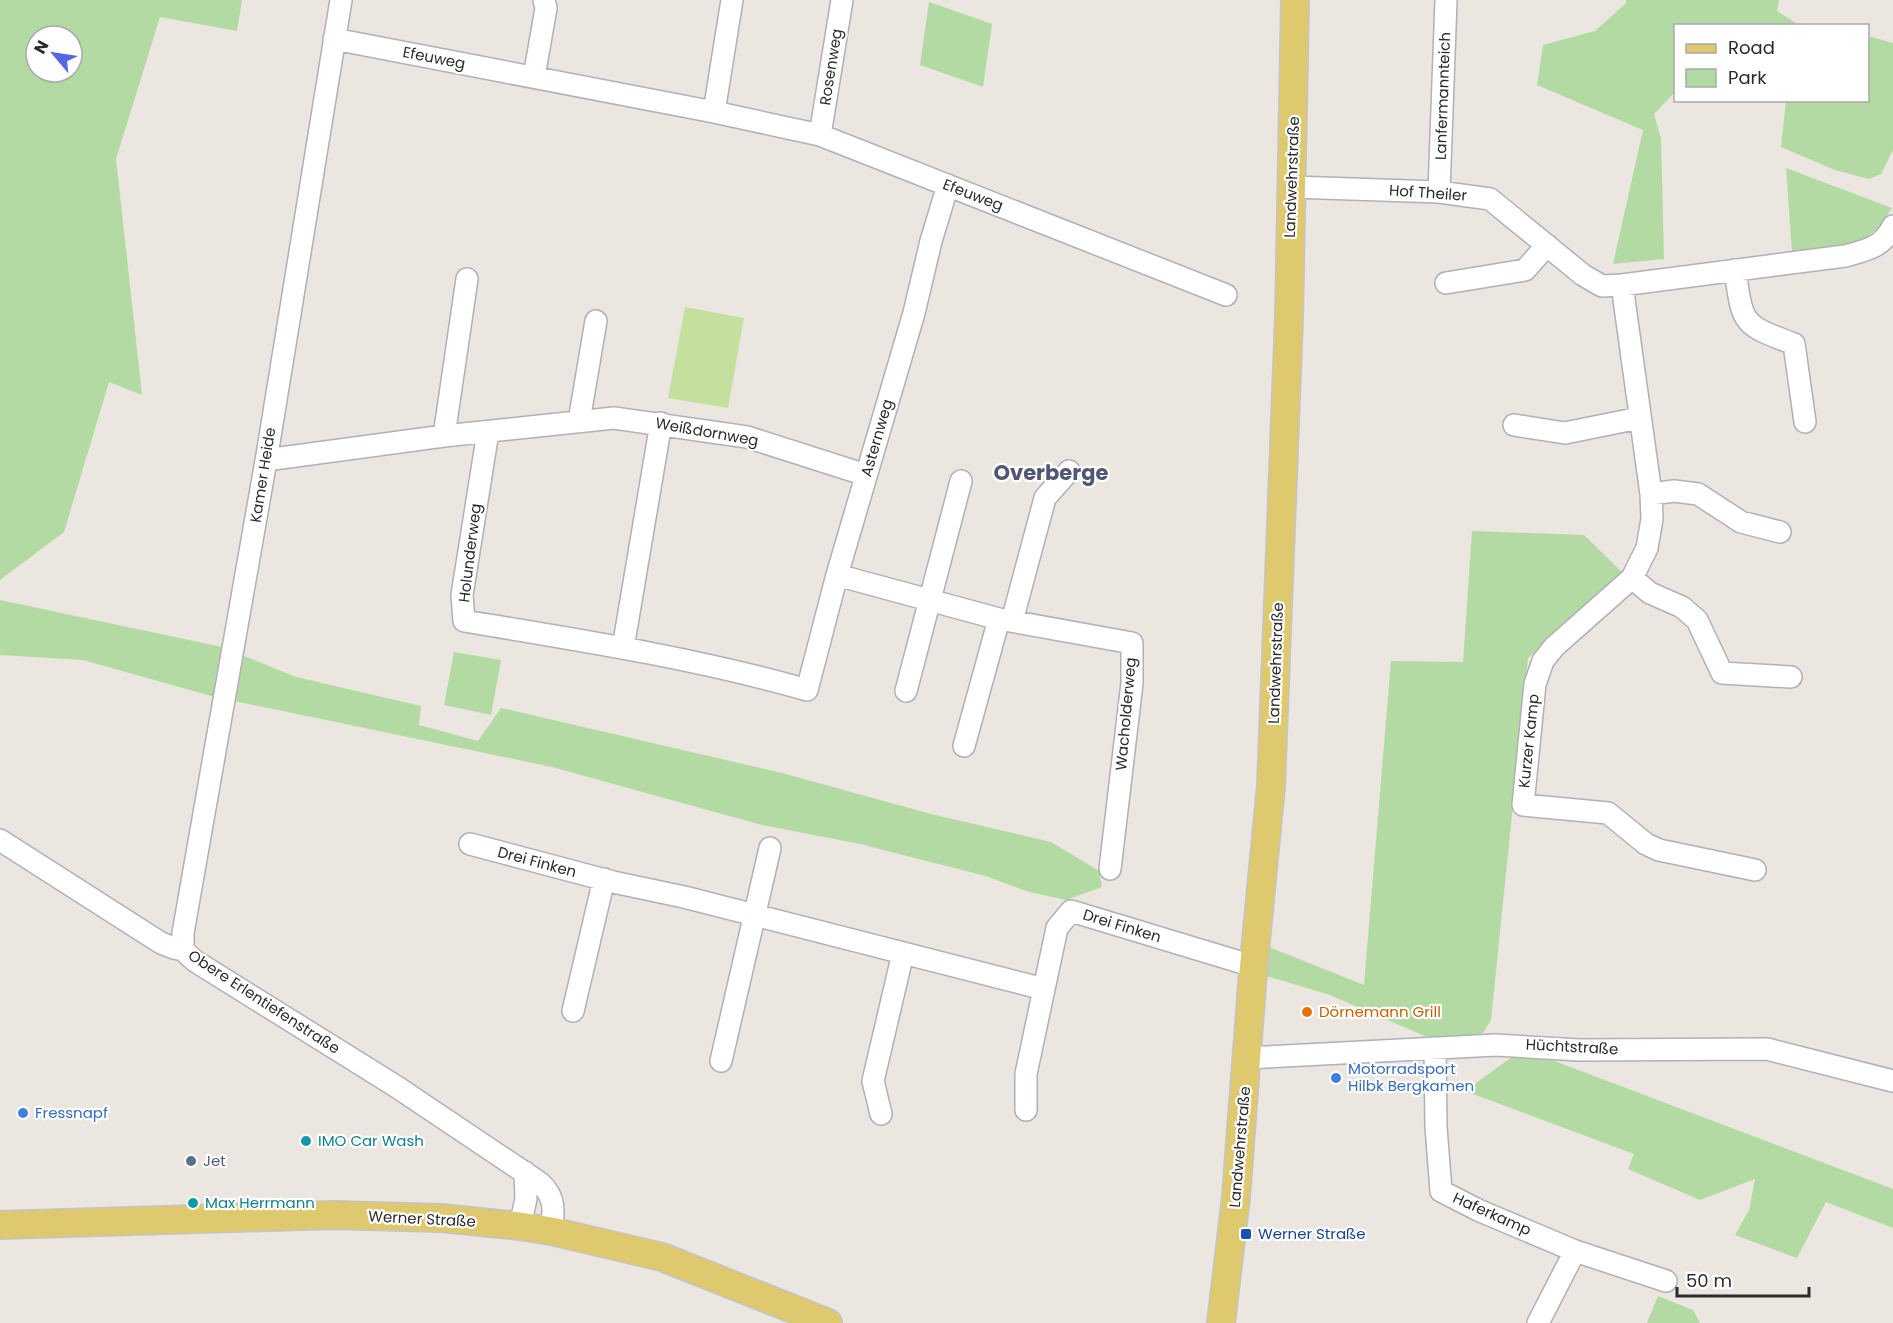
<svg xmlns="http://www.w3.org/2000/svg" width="1893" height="1323" font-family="Poppins,sans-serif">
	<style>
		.green { fill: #b3daa2; fill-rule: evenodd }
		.pitch { fill: #c3e09f }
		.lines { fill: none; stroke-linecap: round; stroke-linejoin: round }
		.minor-casing { stroke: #afb0b9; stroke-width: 24 }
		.major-casing { stroke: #c4c4c4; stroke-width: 30 }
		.minor { stroke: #fff; stroke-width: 21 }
		.major { stroke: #dfc96f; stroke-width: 27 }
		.food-dot { fill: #e8710a; stroke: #fff; stroke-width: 2 }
		.shop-dot { fill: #3f7fe0; stroke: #fff; stroke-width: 2 }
		.culture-dot { fill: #0f9aa8; stroke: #fff; stroke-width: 2 }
		.service-dot { fill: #5c6f8a; stroke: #fff; stroke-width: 2 }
		.transit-dot { fill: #1a4fb4; stroke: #fff; stroke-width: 2 }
		.labels { text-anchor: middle; stroke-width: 4.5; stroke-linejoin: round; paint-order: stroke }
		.street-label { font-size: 15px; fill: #2b2b2b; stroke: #fff }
		.food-label { font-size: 15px; fill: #c56008; stroke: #fff; text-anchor: start }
		.shop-label { font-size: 15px; fill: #366cbe; stroke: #fff; text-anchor: start }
		.culture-label { font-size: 15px; fill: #0d838f; stroke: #fff; text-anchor: start }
		.service-label { font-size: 15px; fill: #4e5e75; stroke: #fff; text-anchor: start }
		.transit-label { font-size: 15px; fill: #164399; stroke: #fff; text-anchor: start }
		.district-label { font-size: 21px; font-weight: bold; fill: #515676; stroke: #fff }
	</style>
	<rect width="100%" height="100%" fill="#ebe6df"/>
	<!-- green -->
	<path class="green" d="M 0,0 L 242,0 L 237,31 L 160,17 L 116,159 L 142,395 L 109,382 L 64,532 L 0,580 ZM 36,36 L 72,36 L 72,72 L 36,72 Z
		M 1626,0 L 1779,0 L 1777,11 L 1799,25 L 1676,26 L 1675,92 L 1654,114 L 1661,139 L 1664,259 L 1613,264 L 1643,130 L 1537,85 L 1543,45 L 1595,31 L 1626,3 Z
		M 929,2 L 992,24 L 983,87 L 920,65 Z
		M 1868,36 L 1893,43 L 1893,150 L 1881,174 L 1869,179 L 1835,170 L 1781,147 L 1786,101 L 1868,100 Z
		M 1786,168 L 1892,208 L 1879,227 L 1858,244 L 1792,252 Z
		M 1472,531 L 1584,535 L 1623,573 L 1528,658 L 1491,1020 L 1483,1033 L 1443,1044 L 1330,995 L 1253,972 L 1256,942 L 1364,985 L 1391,661 L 1463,662 Z
		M 0,600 L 222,647 L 296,677 L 421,706 L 419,725 L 478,741 L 501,708 L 782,773 L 931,814 L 1051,842 L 1099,871 L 1102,887 L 1066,900 L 1029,892 L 986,876 L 860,844 L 762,825 L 552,767 L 215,697 L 83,660 L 0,655 Z
		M 454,652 L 501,660 L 491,715 L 444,705 Z
		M 1523,1049 L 1893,1189 L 1893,1228 L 1826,1202 L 1797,1258 L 1735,1235 L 1749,1210 L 1755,1179 L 1700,1200 L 1628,1169 L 1634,1154 L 1465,1091 Z
		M 1658,1296 L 1693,1310 L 1700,1323 L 1647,1323 Z"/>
	<!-- pitch -->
	<path class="pitch" d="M 685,307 L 744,318 L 728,408 L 668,398 Z"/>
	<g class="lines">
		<defs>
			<path id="minor" d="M 334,39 L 714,112 L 820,135 L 1226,295
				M 534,77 L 546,8 L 544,0
				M 714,112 L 732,0
				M 820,135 L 842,0
				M 1293,187 L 1439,192 L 1490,199 L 1583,275 L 1602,286 L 1622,285 L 1845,256 C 1867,250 1883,247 1893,226
				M 1439,192 L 1446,0
				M 1735,270 C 1743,325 1741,324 1794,344 L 1805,422
				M 1446,283 L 1525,270 L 1547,245
				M 1622,285 L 1651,494 L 1652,519 L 1647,548 L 1632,578 L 1554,647 L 1543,661 L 1535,684 L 1523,805 L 1608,813 L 1646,844 L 1659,850 L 1755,870
				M 579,421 L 596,321
				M 1514,425 L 1565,433 L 1639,418
				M 488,432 L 462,595 L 464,621 C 579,640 695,658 807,690 L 837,575 L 914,313 L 931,241 L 948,185
				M 444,436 L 467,279
				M 266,460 L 444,436 L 614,418 L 747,437 L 866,475
				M 1651,494 L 1674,491 L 1698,494 L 1741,522 L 1780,532
				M 837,575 L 999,619 L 1132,643 L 1132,683 L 1110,869
				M 1632,578 L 1650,593 L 1682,607 L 1697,620 L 1722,673 L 1791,677
				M 1012,621 L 1045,498 L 1069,471
				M 623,648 L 661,423
				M 906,691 L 961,481
				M 964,746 L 999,619
				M 0,840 L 161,943 L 174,948 L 183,950 L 195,961 L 397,1087 L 540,1183 C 556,1197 554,1212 551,1231
				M 470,844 L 613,882 L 684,897 L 1044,989 L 1057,928 L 1071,911 L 1253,966
				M 183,950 L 183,933 L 267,455 L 341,0
				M 573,1011 L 604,879
				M 1435,1048 L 1436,1127 L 1441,1191 L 1478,1210 L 1575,1251 L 1538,1323
				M 1247,1058 L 1496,1045 L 1579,1050 L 1767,1049 L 1893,1081
				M 721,1061 L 770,848
				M 1026,1110 L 1026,1074 L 1044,989
				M 881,1114 L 873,1081 L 903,953
				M 520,1226 L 526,1199 L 525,1172
				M 1575,1251 L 1666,1281"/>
			<path id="major" d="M 0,1225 L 333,1215 L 441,1218 L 520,1226 L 551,1231 L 662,1257 L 828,1323
				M 1221,1323 L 1236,1197 L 1253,972 L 1271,786 L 1289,317 L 1295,0"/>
		</defs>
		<!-- minor casing -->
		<use href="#minor" class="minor-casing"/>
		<!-- major casing -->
		<use href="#major" class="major-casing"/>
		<!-- minor -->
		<use href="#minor" class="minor"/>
		<!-- major -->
		<use href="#major" class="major"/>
	</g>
	<!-- markers -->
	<circle class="food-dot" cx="1307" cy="1012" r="6"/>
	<g class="shop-dot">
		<circle cx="1336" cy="1078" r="6"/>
		<circle cx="23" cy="1113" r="6"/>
	</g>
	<g class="culture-dot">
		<circle cx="306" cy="1141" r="6"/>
		<circle cx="193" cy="1203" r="6"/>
	</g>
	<circle class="service-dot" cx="191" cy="1161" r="6"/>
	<rect class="transit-dot" x="1240" y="1228" width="12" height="12" rx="3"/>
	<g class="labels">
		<!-- street labels -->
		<g class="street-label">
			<text transform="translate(434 58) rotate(11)" y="5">Efeuweg</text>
			<text transform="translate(831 67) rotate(-81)" y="5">Rosenweg</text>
			<text transform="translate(1443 96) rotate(-88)" y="5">Lanfermannteich</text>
			<text transform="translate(1292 177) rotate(-88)" y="5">Landwehrstraße</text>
			<text transform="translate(1428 193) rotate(4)" y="5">Hof Theiler</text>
			<text transform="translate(973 195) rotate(21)" y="5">Efeuweg</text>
			<text transform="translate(707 432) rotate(10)" y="5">Weißdornweg</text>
			<text transform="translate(877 438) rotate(-74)" y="5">Asternweg</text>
			<text transform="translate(263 475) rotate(-81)" y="5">Kamer Heide</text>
			<text transform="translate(470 553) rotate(-83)" y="5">Holunderweg</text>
			<text transform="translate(1276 663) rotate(-88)" y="5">Landwehrstraße</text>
			<text transform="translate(1126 714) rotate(-85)" y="5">Wacholderweg</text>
			<text transform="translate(1529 741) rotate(-84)" y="5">Kurzer Kamp</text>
			<text transform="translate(537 862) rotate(15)" y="5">Drei Finken</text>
			<text transform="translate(1122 926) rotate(17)" y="5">Drei Finken</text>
			<text transform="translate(264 1002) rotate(33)" y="5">Obere Erlentiefenstraße</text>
			<text transform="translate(1572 1047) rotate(3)" y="5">Hüchtstraße</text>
			<text transform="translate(1240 1147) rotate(-85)" y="5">Landwehrstraße</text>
			<text transform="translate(1492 1214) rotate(24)" y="5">Haferkamp</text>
			<text transform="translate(422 1219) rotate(3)" y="5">Werner Straße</text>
		</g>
		<!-- food labels -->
		<g class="food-label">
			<text x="1319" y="1017">Dörnemann Grill</text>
		</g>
		<!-- shop labels -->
		<g class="shop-label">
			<text x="1348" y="1074">Motorradsport<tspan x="1348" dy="17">Hilbk Bergkamen</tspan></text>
			<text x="35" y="1118">Fressnapf</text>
		</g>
		<!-- culture labels -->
		<g class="culture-label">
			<text x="318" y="1146">IMO Car Wash</text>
			<text x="205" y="1208">Max Herrmann</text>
		</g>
		<!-- service labels -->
		<g class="service-label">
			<text x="203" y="1166">Jet</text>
		</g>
		<!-- transit labels -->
		<g class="transit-label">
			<text x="1258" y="1239">Werner Straße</text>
		</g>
		<!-- district labels -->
		<g class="district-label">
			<text x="1051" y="480">Overberge</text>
		</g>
	</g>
	<!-- legend -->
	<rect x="1674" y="24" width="195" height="78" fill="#ffffff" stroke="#aaaaaa" stroke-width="1.5"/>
	<rect x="1686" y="44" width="30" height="9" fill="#dfc96f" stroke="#aaaaaa" stroke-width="1.5"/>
	<text x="1728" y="54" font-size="18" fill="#2b2b2b">Road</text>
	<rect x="1686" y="69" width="30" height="18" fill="#b3daa2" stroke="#aaaaaa" stroke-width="1.5"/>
	<text x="1728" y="84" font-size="18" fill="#2b2b2b">Park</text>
	<!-- north arrow -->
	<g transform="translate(54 54) rotate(299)"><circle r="28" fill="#ffffff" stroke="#aaaaaa" stroke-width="1.5"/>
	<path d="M0-4.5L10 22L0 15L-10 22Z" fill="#5369e3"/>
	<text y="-9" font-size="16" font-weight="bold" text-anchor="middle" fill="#2b2b2b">N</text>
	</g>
	<!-- scale -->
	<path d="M1677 1287v9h132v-9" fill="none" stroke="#2b2b2b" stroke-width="3"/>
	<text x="1686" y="1287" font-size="18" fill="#2b2b2b" stroke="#ffffff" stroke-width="4.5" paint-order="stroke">50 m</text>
</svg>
